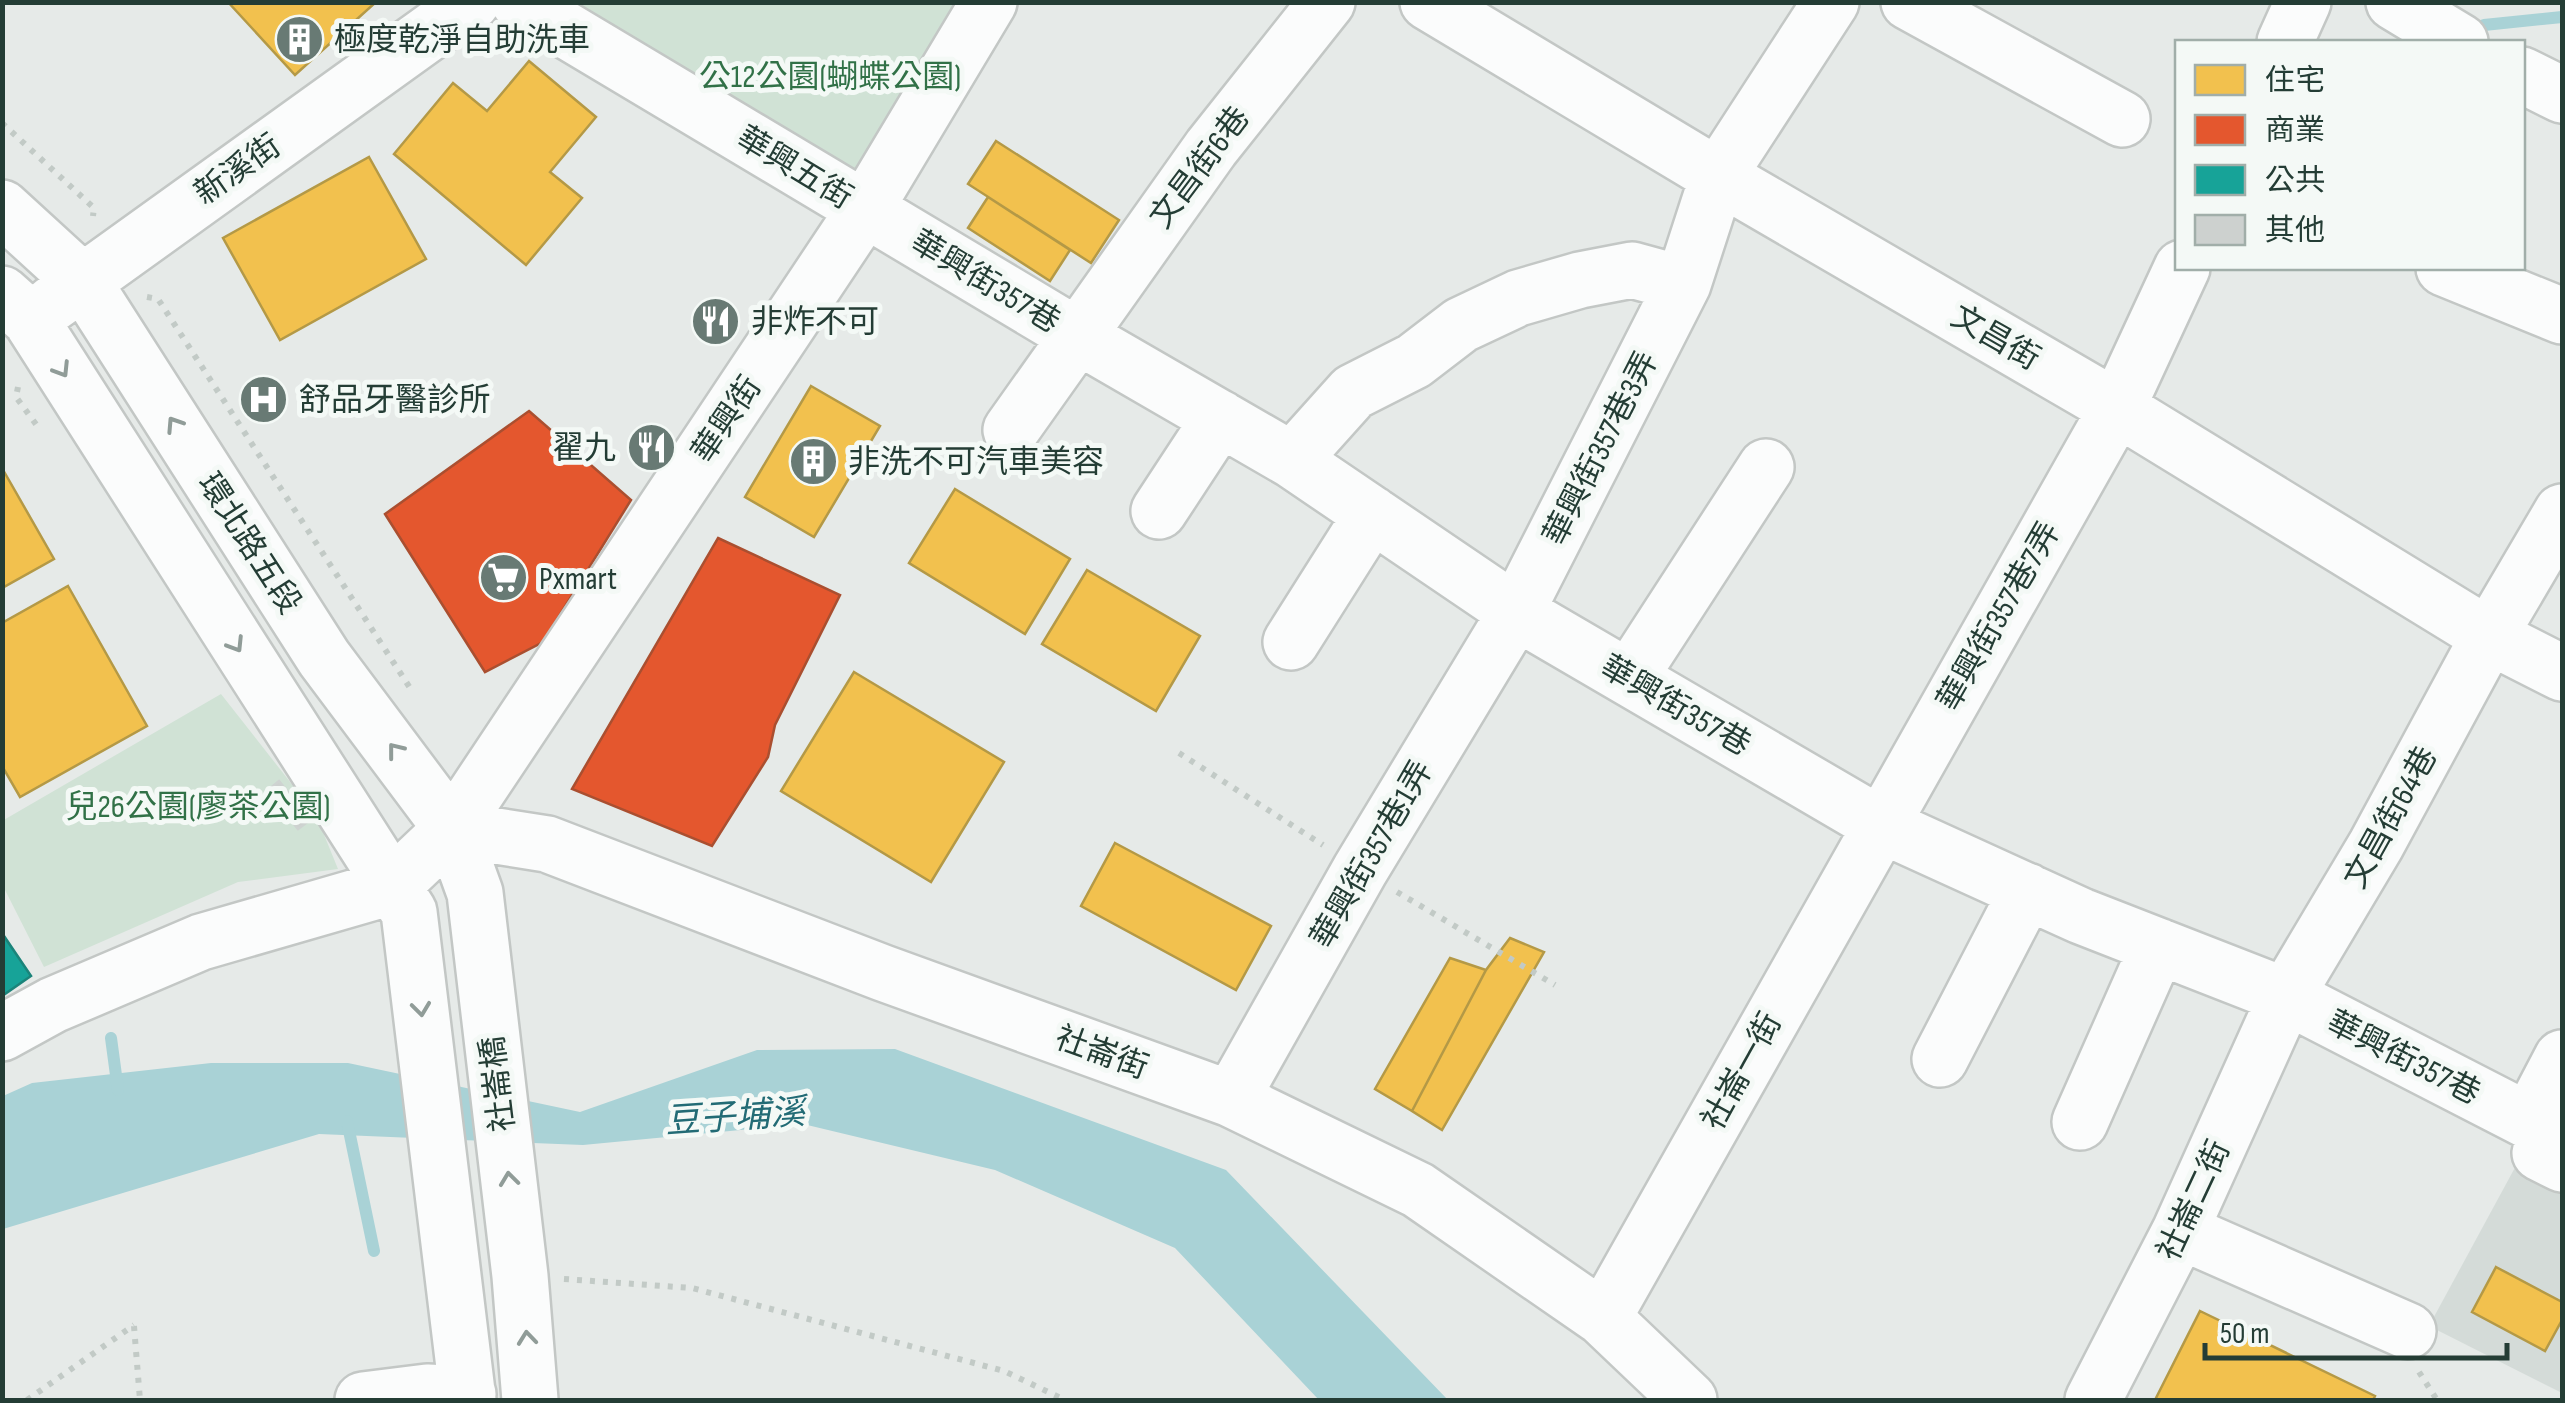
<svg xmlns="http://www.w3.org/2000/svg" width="2565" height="1403" font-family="'Sofia Sans Condensed','Noto Sans TC',sans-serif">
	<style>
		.built { fill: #d4dbd8 }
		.green { fill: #d0e2d5 }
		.water { fill: #a9d2d6 }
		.homes { fill: #f2c14e; stroke: #b49946; stroke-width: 2.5 }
		.shops { fill: #e4572e; stroke: #aa4f30; stroke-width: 2.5 }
		.public { fill: #17a398; stroke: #1b847a; stroke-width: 2.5 }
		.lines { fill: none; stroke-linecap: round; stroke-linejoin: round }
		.stream { stroke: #a9d2d6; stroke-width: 12 }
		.building { fill: #cdd1cf; stroke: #ced3d1; stroke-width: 2.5 }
		.minor-casing { stroke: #c3c7c5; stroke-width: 60 }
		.path { stroke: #c2cac6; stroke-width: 6; stroke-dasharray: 5 8; stroke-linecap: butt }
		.minor { stroke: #fbfcfc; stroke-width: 55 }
		.oneway { stroke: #909c98 }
		.labels { text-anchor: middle; stroke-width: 10; stroke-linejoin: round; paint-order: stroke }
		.poi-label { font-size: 32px; fill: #243d35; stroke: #f4f9f6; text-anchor: start }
		.park-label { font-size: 32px; fill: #317147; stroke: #f4f9f6 }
		.street-label { font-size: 32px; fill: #243d35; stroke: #f4f9f6 }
		.water-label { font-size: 35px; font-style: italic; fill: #226b75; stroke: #f4f9f6 }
	</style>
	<rect width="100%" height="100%" fill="#e6eae8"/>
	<!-- built -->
	<path class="built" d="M 2562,1081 L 2562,1393 L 2429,1326 Z"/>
	<!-- green -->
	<path class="green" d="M 573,3 L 962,3 L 854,176 Z
		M 221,694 L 316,815 L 338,869 L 238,882 L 44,967 L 3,886 L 2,821 Z"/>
	<!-- water -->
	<path class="water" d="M 895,1049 L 1226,1170 L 1448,1400 L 1319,1400 L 1175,1248 L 995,1170 L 803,1124 L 583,1145 L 319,1134 L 3,1229 L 3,1096 L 32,1083 L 211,1063 L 348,1063 L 580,1112 L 757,1050 Z"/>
	<!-- homes -->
	<path class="homes" d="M 228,2 L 376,2 L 295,75 Z
		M 529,61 L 596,117 L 550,172 L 582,198 L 526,265 L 394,154 L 453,83 L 487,111 Z
		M 996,141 L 1119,220 L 1091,263 L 968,184 Z
		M 369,157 L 426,259 L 280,340 L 223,238 Z
		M 988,197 L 1070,250 L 1050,281 L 968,228 Z
		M 811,386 L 880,426 L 814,537 L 745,497 Z
		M 2,468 L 54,559 L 2,588 Z
		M 955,489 L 1070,559 L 1025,634 L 909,563 Z
		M 1087,570 L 1200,636 L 1156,711 L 1042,644 Z
		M 68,586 L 147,726 L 20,797 L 2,766 L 2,623 Z
		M 854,672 L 1004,762 L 931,882 L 781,791 Z
		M 1115,843 L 1271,926 L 1236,990 L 1081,906 Z
		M 1510,938 L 1544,952 L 1442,1130 L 1412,1111 L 1486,970 Z
		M 1450,958 L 1486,970 L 1412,1111 L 1375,1089 Z
		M 2496,1267 L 2562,1302 L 2562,1320 L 2545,1351 L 2472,1312 Z
		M 2200,1311 L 2375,1396 L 2373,1400 L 2155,1400 Z"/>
	<!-- shops -->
	<path class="shops" d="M 529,411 L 631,500 L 543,642 L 485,672 L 385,514 Z
		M 718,538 L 840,595 L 775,725 L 768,757 L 712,846 L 572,789 Z"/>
	<!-- public -->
	<path class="public" d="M 2,933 L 31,976 L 2,996 Z"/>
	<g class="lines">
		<!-- stream -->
		<path class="stream" d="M 2484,25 L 2562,17
			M 111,1038 L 118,1090
			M 347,1121 L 374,1251"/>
	</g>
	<!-- building -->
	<path class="building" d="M 279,781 L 310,820 L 298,829 L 267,791 Z"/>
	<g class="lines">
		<defs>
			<path id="minor" d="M 519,2 L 1076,335 L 1292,460 L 1516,612 L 1879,824 L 2081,916 L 2286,996 L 2529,1121 L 2562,1058
				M 1428,2 L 1718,176 L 2117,408 L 2489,636 L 2562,673
				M 1909,2 L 2122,119
				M 2394,2 L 2460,42
				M 2285,42 L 2303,2
				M 2522,75 L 2562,95
				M 2,208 L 84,283 L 324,658 L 452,829 L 475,893 L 520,1276 L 530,1400
				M 2444,268 L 2562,316
				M 2,294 L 30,319 L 409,912 L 468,1400
				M 52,304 L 472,2
				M 1011,430 L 1211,148 L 1327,2
				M 1292,460 L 1353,392 L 1414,361 L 1461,325 L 1518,298 L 1580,280 L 1632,270 L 1683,284
				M 1159,511 L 1220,418
				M 1291,642 L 1372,514
				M 1629,678 L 1766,467
				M 452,829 L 547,844 L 883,973 L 1231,1099 L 1418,1190 L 1603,1318 L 1689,1400
				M 2,1033 L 53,1005 L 201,942 L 391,887 L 452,829 L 865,209 L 989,2
				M 1940,1059 L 2027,891
				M 1231,1099 L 1360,870 L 1516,612 L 1683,284 L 1718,176 L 1831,2
				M 2562,1111 L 2540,1153 L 2562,1164
				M 2080,1122 L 2158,946
				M 2180,1231 L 2408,1331
				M 1603,1318 L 2117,408 L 2182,268
				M 363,1400 L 427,1392 L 468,1394
				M 2093,1400 L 2180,1231 L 2286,996 L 2376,845 L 2489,636 L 2562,512"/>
		</defs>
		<!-- minor casing -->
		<use href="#minor" class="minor-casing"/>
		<!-- path -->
		<path class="path" d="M 2,123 L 94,208 L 93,216
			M 147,297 L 158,299 L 412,691
			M 18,387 L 16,397 L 38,427
			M 1179,753 L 1323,845
			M 1397,892 L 1555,985
			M 564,1279 L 692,1288 L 1004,1371 L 1065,1400
			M 134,1326 L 140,1400
			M 2419,1372 L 2437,1400
			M 27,1400 L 134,1325"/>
		<!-- minor -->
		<use href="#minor" class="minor"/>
	</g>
	<!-- one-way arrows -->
	<defs><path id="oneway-chevron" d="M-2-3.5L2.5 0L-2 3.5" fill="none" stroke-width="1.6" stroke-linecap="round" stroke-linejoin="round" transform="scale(2.5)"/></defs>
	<g class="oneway">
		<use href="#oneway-chevron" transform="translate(62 370) rotate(58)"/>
		<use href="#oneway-chevron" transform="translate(174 424) rotate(-123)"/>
		<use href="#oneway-chevron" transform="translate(236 645) rotate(58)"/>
		<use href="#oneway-chevron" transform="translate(395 750) rotate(-128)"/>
		<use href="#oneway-chevron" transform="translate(421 1009) rotate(83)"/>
		<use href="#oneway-chevron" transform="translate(509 1179) rotate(-97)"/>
		<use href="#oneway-chevron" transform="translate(527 1338) rotate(-96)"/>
	</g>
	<!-- icons -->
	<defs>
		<symbol id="building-disc" viewBox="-11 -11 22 22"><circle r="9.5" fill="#687a74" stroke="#f4f9f6"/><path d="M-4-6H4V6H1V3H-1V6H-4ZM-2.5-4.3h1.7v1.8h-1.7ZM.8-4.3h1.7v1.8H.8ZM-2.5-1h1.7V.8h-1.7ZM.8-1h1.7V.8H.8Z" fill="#fff"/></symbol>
		<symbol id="restaurant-disc" viewBox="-11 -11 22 22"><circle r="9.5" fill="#687a74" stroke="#f4f9f6"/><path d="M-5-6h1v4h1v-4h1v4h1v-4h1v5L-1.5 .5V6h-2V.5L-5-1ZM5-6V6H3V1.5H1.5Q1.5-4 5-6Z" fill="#fff"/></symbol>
		<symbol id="hospital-disc" viewBox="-11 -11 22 22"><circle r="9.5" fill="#687a74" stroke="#f4f9f6"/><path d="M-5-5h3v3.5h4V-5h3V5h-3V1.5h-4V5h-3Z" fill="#fff"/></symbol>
		<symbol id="supermarket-disc" viewBox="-11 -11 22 22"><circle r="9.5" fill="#687a74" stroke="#f4f9f6"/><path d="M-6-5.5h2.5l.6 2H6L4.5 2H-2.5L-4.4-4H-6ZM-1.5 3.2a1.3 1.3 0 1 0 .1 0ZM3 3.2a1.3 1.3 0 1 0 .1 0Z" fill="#fff"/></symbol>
	</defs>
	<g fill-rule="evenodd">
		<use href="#building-disc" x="272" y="12" width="55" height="55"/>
		<use href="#restaurant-disc" x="688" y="294" width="55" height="55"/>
		<use href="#hospital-disc" x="236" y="372" width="55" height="55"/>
		<use href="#restaurant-disc" x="624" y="420" width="55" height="55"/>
		<use href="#building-disc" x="786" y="434" width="55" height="55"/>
		<use href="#supermarket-disc" x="476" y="550" width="55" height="55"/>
	</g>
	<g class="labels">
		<!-- poi labels -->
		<g class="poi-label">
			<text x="334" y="50">極度乾淨自助洗車</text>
			<text x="751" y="332">非炸不可</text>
			<text x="299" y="410">舒品牙醫診所</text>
			<text x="616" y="458" text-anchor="end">翟九</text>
			<text x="848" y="472">非洗不可汽車美容</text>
			<text x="539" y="589">Pxmart</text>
		</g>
		<!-- park labels -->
		<g class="park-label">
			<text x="830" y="87">公12公園(蝴蝶公園)</text>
			<text x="198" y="817">兒26公園(廖茶公園)</text>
		</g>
		<!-- street labels -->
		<g class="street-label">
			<text transform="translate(795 167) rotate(31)" y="11">華興五街</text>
			<text transform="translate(1199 167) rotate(-53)" y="11">文昌街6巷</text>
			<text transform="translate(237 169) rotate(-35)" y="11">新溪街</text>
			<text transform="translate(986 281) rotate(31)" y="11">華興街357巷</text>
			<text transform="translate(1996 337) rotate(30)" y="11">文昌街</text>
			<text transform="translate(726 419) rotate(-56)" y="11">華興街</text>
			<text transform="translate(1600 448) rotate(-63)" y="11">華興街357巷3弄</text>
			<text transform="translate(250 543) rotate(57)" y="11">環北路五段</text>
			<text transform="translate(1998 616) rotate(-60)" y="11">華興街357巷7弄</text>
			<text transform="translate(1676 705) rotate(30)" y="11">華興街357巷</text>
			<text transform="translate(2390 817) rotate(-61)" y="11">文昌街64巷</text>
			<text transform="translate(1371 854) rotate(-60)" y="11">華興街357巷1弄</text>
			<text transform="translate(1102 1052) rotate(20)" y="11">社崙街</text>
			<text transform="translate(2404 1057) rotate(27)" y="11">華興街357巷</text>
			<text transform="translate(1741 1071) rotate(-61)" y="11">社崙一街</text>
			<text transform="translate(497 1084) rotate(-97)" y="11">社崙橋</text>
			<text transform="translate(2193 1200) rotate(-65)" y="11">社崙二街</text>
		</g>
		<!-- water labels -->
		<g class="water-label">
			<text transform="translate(735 1116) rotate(-4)" y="12">豆子埔溪</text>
		</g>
	</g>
	<!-- border -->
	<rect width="2565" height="1403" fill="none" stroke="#243d35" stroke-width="10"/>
	<!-- legend -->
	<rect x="2175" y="40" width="350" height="230" fill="#f4f9f6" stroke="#a1aea9" stroke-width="2.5"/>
	<rect x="2195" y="65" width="50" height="30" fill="#f2c14e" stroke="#a1aea9" stroke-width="2.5"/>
	<text x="2265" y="90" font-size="30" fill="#243d35">住宅</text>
	<rect x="2195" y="115" width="50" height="30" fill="#e4572e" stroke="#a1aea9" stroke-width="2.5"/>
	<text x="2265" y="140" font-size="30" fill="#243d35">商業</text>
	<rect x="2195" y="165" width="50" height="30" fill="#17a398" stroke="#a1aea9" stroke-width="2.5"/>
	<text x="2265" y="190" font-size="30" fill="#243d35">公共</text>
	<rect x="2195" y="215" width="50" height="30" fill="#cdd1cf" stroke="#a1aea9" stroke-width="2.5"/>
	<text x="2265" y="240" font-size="30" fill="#243d35">其他</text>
	<!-- scale -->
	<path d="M2205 1343v15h302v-15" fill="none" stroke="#243d35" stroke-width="5"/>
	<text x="2220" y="1343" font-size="30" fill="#243d35" stroke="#f4f9f6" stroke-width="8" paint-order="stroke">50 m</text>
</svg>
